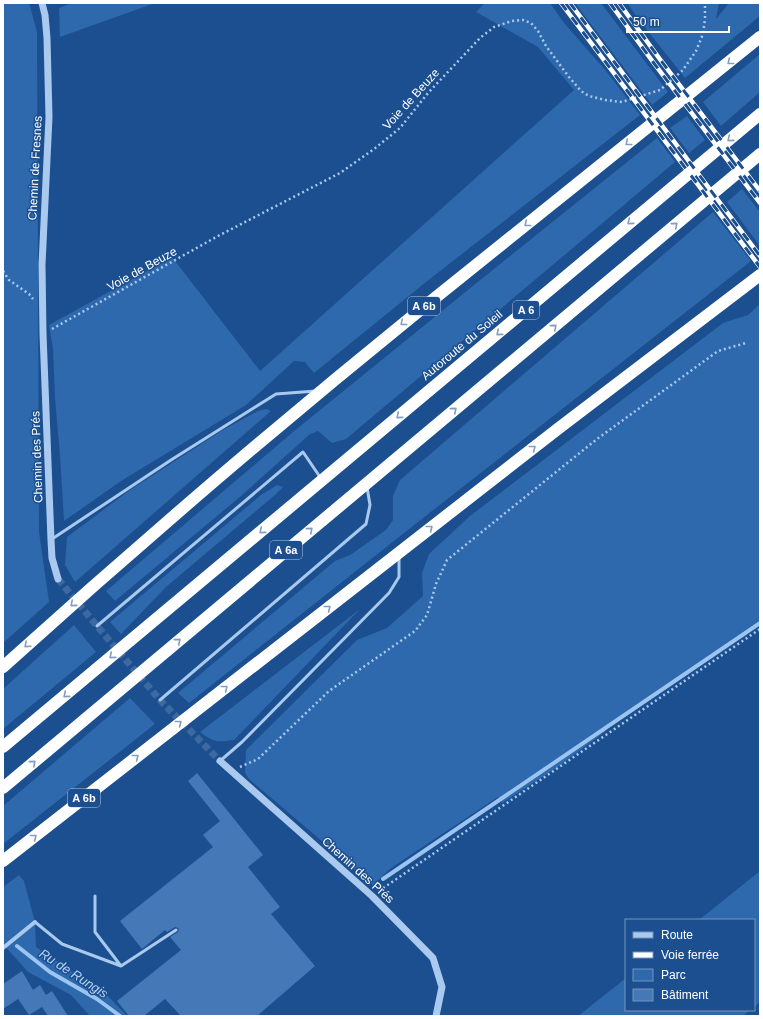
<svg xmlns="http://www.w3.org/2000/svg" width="763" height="1019" font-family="Arial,sans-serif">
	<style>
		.green { fill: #2e69ad }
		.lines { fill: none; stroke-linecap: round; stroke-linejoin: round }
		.stream { stroke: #9cc4f0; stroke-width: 4 }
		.building { fill: #4478b7 }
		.tertiary-tunnel { stroke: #3d69a0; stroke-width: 7; stroke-dasharray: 7 3.5; stroke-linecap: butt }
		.path { stroke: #a9c9ee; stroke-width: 2.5; stroke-dasharray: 2 3; stroke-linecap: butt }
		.service { stroke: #a9c9ee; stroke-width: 3 }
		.minor { stroke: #a9c9ee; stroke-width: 4 }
		.tertiary { stroke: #a9c9ee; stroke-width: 7 }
		.motorway { stroke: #fff; stroke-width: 12 }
		.rail-casing { stroke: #fff; stroke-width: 4.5 }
		.rail { stroke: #1b4f8f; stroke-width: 3; stroke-dasharray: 9; stroke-linecap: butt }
		.oneway { stroke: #829ec1 }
		.labels { text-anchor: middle; stroke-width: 3; stroke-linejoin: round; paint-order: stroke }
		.shield { fill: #1b4f8f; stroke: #bbcadd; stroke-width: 1 }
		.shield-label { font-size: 11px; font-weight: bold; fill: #fff }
		.street-label { font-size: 12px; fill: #fff; stroke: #1b4f8f }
		.water-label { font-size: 13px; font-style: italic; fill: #b5d3f5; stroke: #1b4f8f }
	</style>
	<rect width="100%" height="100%" fill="#1b4f8f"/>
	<!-- green -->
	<path class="green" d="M 3,3 L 29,3 L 37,32 L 39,532 L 49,602 L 3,643 Z
		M 72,3 L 155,3 L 60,37 L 59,8 Z
		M 485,3 L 550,3 L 564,23 L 606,71 L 640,115 L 426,282 L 314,373 L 305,362 L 294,361 L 246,405 L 121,481 L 64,521 L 60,455 L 55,398 L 53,349 L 49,325 L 172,257 L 260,371 L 574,90 L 538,47 L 476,12 Z
		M 575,3 L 601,3 L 668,92 L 652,105 Z
		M 627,3 L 719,3 L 716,19 L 729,3 L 760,3 L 760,16 L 685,78 C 666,53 645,29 627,3 Z
		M 760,54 L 760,92 L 721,126 L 703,102 Z
		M 687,116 L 705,140 L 689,153 L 670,128 Z
		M 657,138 L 675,162 L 346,439 L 332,443 L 318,431 L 310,434 L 241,496 L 115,601 L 106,591 L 293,432 L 479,281 Z
		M 742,189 L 760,212 L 760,246 L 727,202 Z
		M 713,212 L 751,261 L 404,533 L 189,703 L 178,693 L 335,561 L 350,555 L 386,530 L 393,520 L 393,496 L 400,480 Z
		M 760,304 L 760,620 L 604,727 L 606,731 L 559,766 L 502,803 L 498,797 L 391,868 L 373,885 L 368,882 L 330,848 L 249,779 L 245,773 L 246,750 L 357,640 L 387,628 L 423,596 L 422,573 L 429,554 L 470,516 L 723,323 L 748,315 Z
		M 266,409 L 271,411 L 75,582 L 65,565 L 67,537 L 130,490 L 223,430 L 258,411 Z
		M 277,485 L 283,487 L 275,495 L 166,587 L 121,634 L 110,622 L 261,495 Z
		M 360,609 L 234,740 C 216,742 215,743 200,732 Z
		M 74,625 L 96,652 L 3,729 L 3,689 Z
		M 130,698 L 155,724 L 3,844 L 3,806 Z
		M 760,871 L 760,1002 L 754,1007 L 754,920 L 699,920 Z
		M 19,875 L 24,881 L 35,922 L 36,947 L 107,995 L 127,1016 L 90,1016 L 71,995 L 28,972 L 3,944 L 3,887 Z
		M 626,978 L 626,1010 L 750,1010 L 743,1016 L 578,1016 Z"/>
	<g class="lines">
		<!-- stream -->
		<path class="stream" d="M 383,879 L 760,623
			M 17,946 L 50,972 L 97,999 L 120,1016"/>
	</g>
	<!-- building -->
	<path class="building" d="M 197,773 L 263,855 L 248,867 L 280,907 L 271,914 L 315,966 L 257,1016 L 181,1016 L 165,999 L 144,1016 L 129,1016 L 117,1001 L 181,950 L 170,937 L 178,932 L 179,929 L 178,928 L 175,927 L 167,932 L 165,930 L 142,949 L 120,921 L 213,847 L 203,835 L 220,821 L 188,781 Z
		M 22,971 L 33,990 L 40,985 L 46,995 L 52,991 L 68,1016 L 48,1016 L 42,1007 L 29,1015 L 18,999 L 3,1009 L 3,984 Z"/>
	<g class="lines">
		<!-- tertiary-tunnel -->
		<path class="tertiary-tunnel" d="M 58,579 L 97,626 L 160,700 L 220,761"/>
		<!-- path -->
		<path class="path" d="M 3,271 L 9,280 L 29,294 L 33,299
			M 52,329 L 218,236 L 340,173 L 374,149 L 400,128 L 428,93 L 480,38 L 494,27 L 512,21 L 523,20 L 531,23 L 538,31 L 546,46 L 569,77 L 581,91 L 589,96 L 605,100 L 622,102 L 660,90 L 683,70 L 696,51 L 703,34 L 705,19 L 705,3
			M 240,767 L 258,759 L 329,691 L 415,631 L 427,615 L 436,584 L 447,560 L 597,439 L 718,351 L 746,343
			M 379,891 L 760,629"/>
		<!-- service -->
		<path class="service" d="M 52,539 L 171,460 L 276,394 L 316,391
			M 97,626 L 303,452 L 320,477
			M 160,700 L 366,524 L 370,505 L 367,487
			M 220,761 L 242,742 L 389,593 L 399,577 L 399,558
			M 95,896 L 95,932 L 121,966
			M 35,922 L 62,944 L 121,966 L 176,930"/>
		<!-- minor -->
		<path class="minor" d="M 3,948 L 35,922"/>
		<!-- tertiary -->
		<path class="tertiary" d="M 42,3 L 45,15 L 47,38 L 49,117 L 42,265 L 43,334 L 51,540 L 52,558 L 58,579
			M 220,761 L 372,896 L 433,958 L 442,987 L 436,1016"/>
		<!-- motorway -->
		<path class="motorway" d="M 3,667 C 139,544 278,425 420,310 C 533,218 647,129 760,37
			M 3,747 L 760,114
			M 3,788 L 760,154
			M 3,861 L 559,428 L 760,275"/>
		<defs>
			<path id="rail" d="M 561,3 L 760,267
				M 570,3 L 760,256
				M 610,3 L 653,62 L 760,203
				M 619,3 L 659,58 L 760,191"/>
		</defs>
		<!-- rail casing -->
		<use href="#rail" class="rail-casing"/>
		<!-- rail -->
		<use href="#rail" class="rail"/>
	</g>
	<!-- one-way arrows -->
	<defs><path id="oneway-chevron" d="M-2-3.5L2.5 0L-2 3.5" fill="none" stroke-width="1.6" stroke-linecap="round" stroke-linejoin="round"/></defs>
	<g class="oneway">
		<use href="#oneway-chevron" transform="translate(730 62) rotate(141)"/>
		<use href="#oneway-chevron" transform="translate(730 139) rotate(140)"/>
		<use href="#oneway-chevron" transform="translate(628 143) rotate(141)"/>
		<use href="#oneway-chevron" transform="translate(630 222) rotate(140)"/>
		<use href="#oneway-chevron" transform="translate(527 224) rotate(141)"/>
		<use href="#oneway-chevron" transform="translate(675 225) rotate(-40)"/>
		<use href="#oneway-chevron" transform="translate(403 323) rotate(141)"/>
		<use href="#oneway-chevron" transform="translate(554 327) rotate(-40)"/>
		<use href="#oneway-chevron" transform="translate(499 333) rotate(140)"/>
		<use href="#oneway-chevron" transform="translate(454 410) rotate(-40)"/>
		<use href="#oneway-chevron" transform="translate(399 416) rotate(140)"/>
		<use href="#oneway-chevron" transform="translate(533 448) rotate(-38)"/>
		<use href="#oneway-chevron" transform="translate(430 528) rotate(-38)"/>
		<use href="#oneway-chevron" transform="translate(310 530) rotate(-40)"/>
		<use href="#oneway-chevron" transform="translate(262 531) rotate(140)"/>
		<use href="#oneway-chevron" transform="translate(73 604) rotate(139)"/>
		<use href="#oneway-chevron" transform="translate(328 608) rotate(-38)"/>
		<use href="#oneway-chevron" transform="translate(178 641) rotate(-40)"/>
		<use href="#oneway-chevron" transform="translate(27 645) rotate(138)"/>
		<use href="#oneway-chevron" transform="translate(112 656) rotate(140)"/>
		<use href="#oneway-chevron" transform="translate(225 688) rotate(-38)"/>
		<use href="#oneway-chevron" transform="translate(66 695) rotate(140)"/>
		<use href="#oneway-chevron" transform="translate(179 723) rotate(-38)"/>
		<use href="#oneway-chevron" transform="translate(136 757) rotate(-38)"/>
		<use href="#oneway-chevron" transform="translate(33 763) rotate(-40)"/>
		<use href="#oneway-chevron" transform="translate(34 837) rotate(-38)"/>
	</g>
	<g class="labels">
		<!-- shield labels -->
		<g class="shield">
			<rect x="408" y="297" width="32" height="18" rx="3"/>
			<rect x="513" y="301" width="26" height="18" rx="3"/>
			<rect x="270" y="541" width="32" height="18" rx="3"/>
			<rect x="68" y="789" width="32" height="18" rx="3"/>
		</g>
		<g class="shield-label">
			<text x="424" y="310">A 6b</text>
			<text x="526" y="314">A 6</text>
			<text x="286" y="554">A 6a</text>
			<text x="84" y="802">A 6b</text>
		</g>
		<!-- street labels -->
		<g class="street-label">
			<text transform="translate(411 99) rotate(-48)" y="4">Voie de Beuze</text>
			<text transform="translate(35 168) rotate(-87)" y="4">Chemin de Fresnes</text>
			<text transform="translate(142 269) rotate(-29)" y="4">Voie de Beuze</text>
			<text transform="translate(462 345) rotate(-40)" y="4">Autoroute du Soleil</text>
			<text transform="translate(37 457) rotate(-92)" y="4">Chemin des Prés</text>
			<text transform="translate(358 870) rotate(42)" y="4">Chemin des Prés</text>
		</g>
		<!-- water labels -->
		<g class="water-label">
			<text transform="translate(74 973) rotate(33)" y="5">Ru de Rungis</text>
		</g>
	</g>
	<!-- border -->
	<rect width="763" height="1019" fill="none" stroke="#ffffff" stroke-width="8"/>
	<!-- legend -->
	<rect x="625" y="919" width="130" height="92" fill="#1b4f8f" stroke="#7695bc"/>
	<rect x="633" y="932" width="20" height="6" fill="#a9c9ee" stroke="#7695bc"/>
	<text x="661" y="939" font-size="12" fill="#ffffff">Route</text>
	<rect x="633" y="952" width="20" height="6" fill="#ffffff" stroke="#7695bc"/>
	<text x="661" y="959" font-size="12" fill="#ffffff">Voie ferrée</text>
	<rect x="633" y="969" width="20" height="12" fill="#2e69ad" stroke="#7695bc"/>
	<text x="661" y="979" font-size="12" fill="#ffffff">Parc</text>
	<rect x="633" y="989" width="20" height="12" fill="#4478b7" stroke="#7695bc"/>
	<text x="661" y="999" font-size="12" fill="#ffffff">Bâtiment</text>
	<!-- scale -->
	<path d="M627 26v6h102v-6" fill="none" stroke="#ffffff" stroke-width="2"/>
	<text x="633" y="26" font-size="12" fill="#ffffff" stroke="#1b4f8f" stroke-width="3" paint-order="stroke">50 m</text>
</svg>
